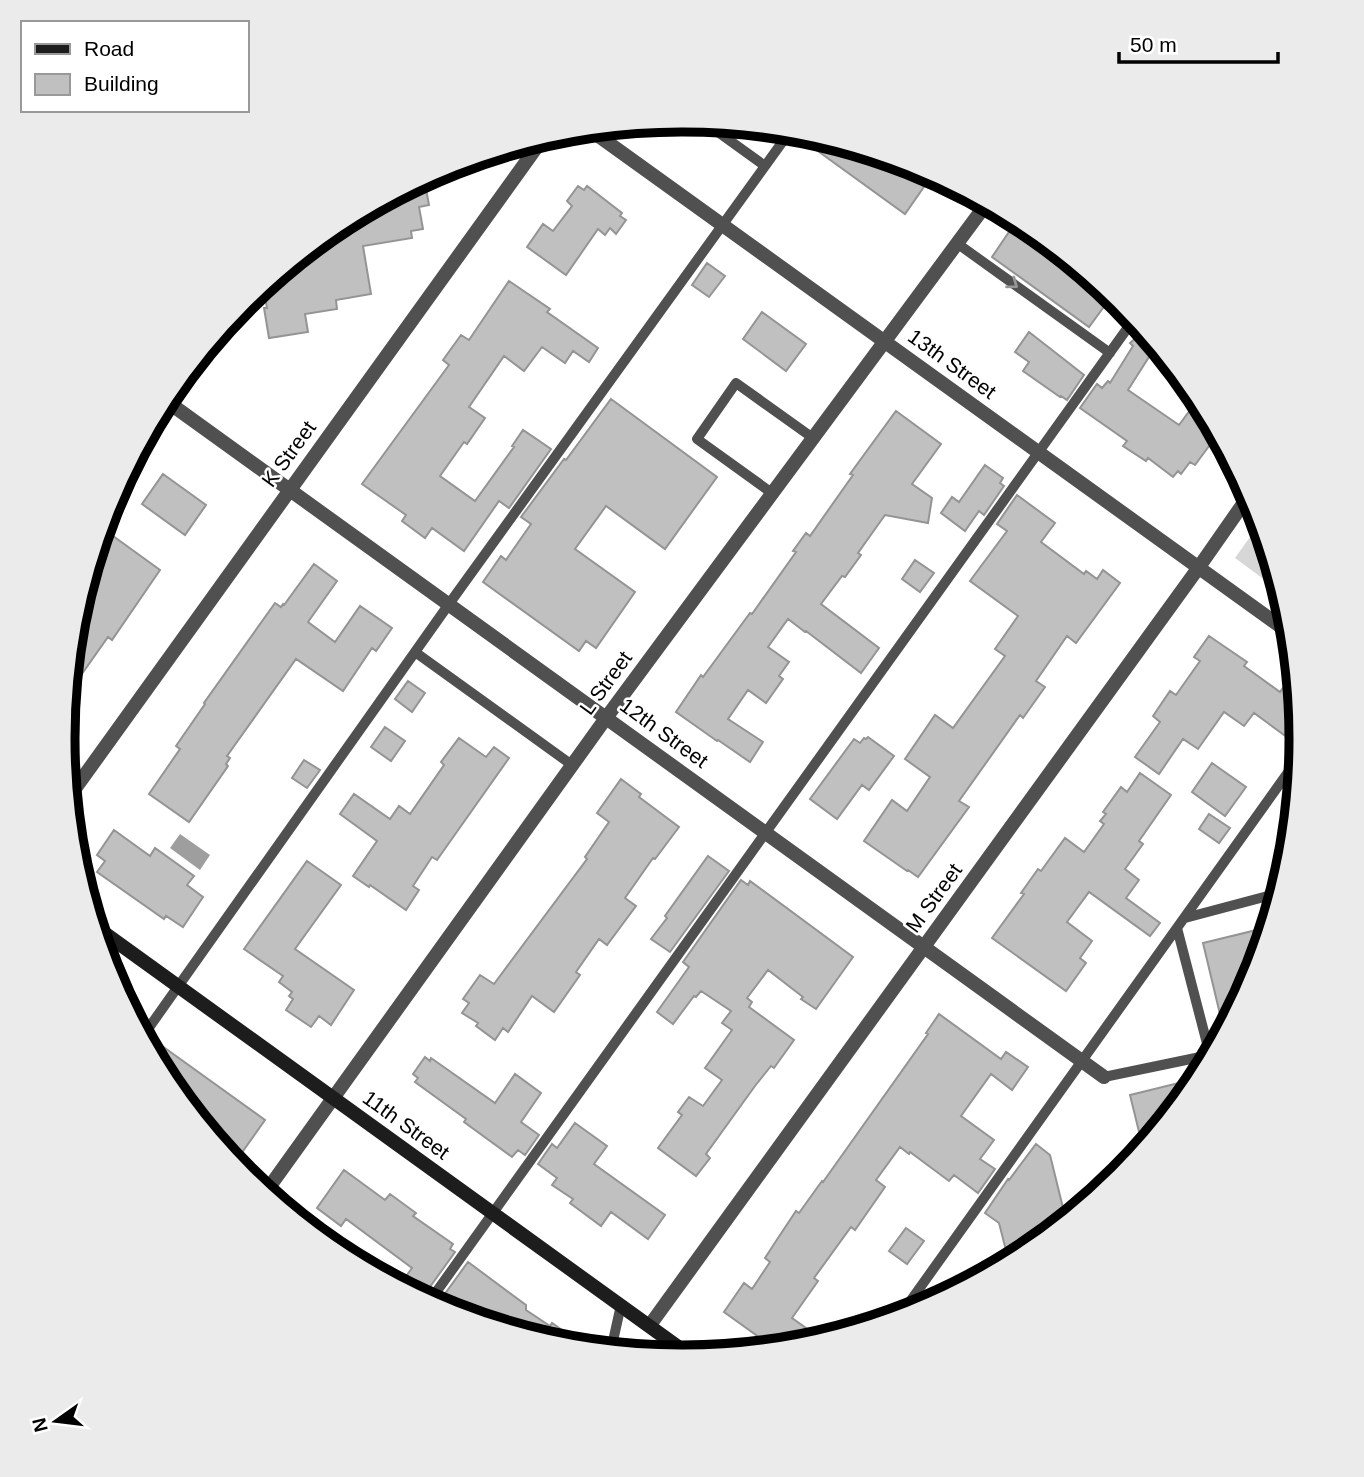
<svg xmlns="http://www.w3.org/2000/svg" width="1364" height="1477" font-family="Arial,sans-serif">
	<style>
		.green { fill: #d7d7d7 }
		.water { fill: #9e9e9e }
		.building { fill: #c0c0c0; stroke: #949494; stroke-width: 2 }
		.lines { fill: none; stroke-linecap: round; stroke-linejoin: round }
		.lane { stroke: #505050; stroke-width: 10 }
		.street { stroke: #505050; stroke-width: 14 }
		.secondary { stroke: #1d1d1d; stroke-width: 14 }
		.oneway { stroke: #969696 }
		.labels { text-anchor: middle; stroke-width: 5; stroke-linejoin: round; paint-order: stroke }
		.street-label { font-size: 21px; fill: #000; stroke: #fff }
		.rim { fill: none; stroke: #000; stroke-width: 9 }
	</style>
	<rect width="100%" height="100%" fill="#fff"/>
	<!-- green -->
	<path class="green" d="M 1260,523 L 1281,592 L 1235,558 Z"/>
	<!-- water -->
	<path class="water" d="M 180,834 L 210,855 L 200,870 L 170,848 Z"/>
	<!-- building -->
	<path class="building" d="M 799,131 L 919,167 L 933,174 L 905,214 L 797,136 Z
		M 424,178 L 429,205 L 419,207 L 423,229 L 411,231 L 412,238 L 363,246 L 371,294 L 336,300 L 337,309 L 305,314 L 308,332 L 269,338 L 264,308 L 267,308 L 263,285 L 296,259 L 319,255 L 317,241 L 338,224 Z
		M 578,186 L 584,190 L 587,186 L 622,213 L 620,216 L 626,220 L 616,234 L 610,228 L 605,235 L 598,229 L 566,275 L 527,247 L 543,224 L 553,231 L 572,206 L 567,201 Z
		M 1013,226 L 1111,297 L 1089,327 L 992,257 Z
		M 707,263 L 725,276 L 709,297 L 692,285 Z
		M 509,281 L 550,309 L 547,312 L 598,348 L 589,362 L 573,351 L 565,363 L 542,347 L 524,371 L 504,356 L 469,407 L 485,418 L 467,444 L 464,442 L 440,476 L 475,501 L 514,447 L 512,446 L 523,430 L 551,449 L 509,508 L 499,501 L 464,551 L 432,528 L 425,538 L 402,521 L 406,515 L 362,484 L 449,365 L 443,360 L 461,335 L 469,340 Z
		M 762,312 L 806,344 L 786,371 L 743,339 Z
		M 1144,331 L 1159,349 L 1149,357 L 1128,390 L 1179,425 L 1199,398 L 1218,434 L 1195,465 L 1190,462 L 1181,474 L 1178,471 L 1173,477 L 1148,458 L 1146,461 L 1123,446 L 1127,441 L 1080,408 L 1097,384 L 1102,388 L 1108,381 L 1110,383 L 1133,346 L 1130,343 Z
		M 1029,332 L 1084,375 L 1067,400 L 1061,396 L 1060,397 L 1023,371 L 1029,362 L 1015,352 Z
		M 611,399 L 717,477 L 665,549 L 606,506 L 575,549 L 635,592 L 596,648 L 586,641 L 579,651 L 483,582 L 501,556 L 506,560 L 531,524 L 521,517 L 564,459 L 566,460 Z
		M 896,411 L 941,444 L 912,484 L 932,498 L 928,523 L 885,515 L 858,553 L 861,555 L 845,577 L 842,576 L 821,604 L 879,648 L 861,673 L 806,631 L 805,632 L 788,619 L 768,647 L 789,662 L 779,676 L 783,679 L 766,703 L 748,690 L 728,719 L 763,742 L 750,762 L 718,740 L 717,741 L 676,712 L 701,675 L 703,677 L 750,613 L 752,614 L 796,552 L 793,551 L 806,533 L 810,536 L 853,475 L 850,474 Z
		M 985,465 L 1003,478 L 1000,483 L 1004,486 L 984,515 L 979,511 L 965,531 L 941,513 L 952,497 L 959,502 Z
		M 163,474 L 206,505 L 185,535 L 142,504 Z
		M 1017,495 L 1055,523 L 1041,542 L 1084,574 L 1086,571 L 1097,579 L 1103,570 L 1120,583 L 1076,643 L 1067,636 L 1036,681 L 1045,687 L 1023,718 L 1020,715 L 959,801 L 969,807 L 918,877 L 908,870 L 907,871 L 864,841 L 892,800 L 907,811 L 930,777 L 905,759 L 935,715 L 953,728 L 1005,656 L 995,649 L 1018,616 L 970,581 L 1007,531 L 997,524 Z
		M 102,528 L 160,570 L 112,640 L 108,637 L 67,695 L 75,617 Z
		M 915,560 L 934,573 L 920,592 L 902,579 Z
		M 314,564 L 337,581 L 308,622 L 335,642 L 360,606 L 392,628 L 376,651 L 372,648 L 343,691 L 296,659 L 227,756 L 230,758 L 226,764 L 228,766 L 189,822 L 149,794 L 180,749 L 176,746 L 205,704 L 204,703 L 275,603 L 281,607 L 283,604 L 284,605 Z
		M 1209,636 L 1247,662 L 1244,666 L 1280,692 L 1294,672 L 1300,727 L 1291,740 L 1254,713 L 1244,726 L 1224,712 L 1198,749 L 1183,739 L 1159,774 L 1135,757 L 1160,722 L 1153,716 L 1170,691 L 1176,695 L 1200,661 L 1194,657 Z
		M 408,681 L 425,693 L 412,712 L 395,699 Z
		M 385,727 L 405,741 L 391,761 L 371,747 Z
		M 868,737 L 894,756 L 869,790 L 862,785 L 837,819 L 810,799 L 854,739 L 860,743 L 864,738 L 866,739 Z
		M 459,738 L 486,757 L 494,747 L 509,758 L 437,860 L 432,857 L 413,886 L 419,890 L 406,910 L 370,885 L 369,887 L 353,876 L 377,841 L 340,814 L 354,794 L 390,819 L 399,806 L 410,814 L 444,765 L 441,762 Z
		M 304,760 L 320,770 L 307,788 L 292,778 Z
		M 1212,763 L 1246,787 L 1225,816 L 1192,792 Z
		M 1140,773 L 1171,795 L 1139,841 L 1143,844 L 1125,869 L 1139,880 L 1126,898 L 1160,923 L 1150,936 L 1089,892 L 1067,922 L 1092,941 L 1080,958 L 1086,963 L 1066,991 L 992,938 L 1024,894 L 1021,893 L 1038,869 L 1041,871 L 1065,838 L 1084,852 L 1104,824 L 1100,821 L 1106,814 L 1103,812 L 1121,787 L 1127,792 Z
		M 621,779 L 641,794 L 639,797 L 679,827 L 655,859 L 653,858 L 625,898 L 636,906 L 607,945 L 599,939 L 576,972 L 580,975 L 554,1012 L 532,996 L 508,1032 L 503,1028 L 495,1040 L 476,1026 L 478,1023 L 462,1013 L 469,1003 L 463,999 L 480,975 L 494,984 L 587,859 L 585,857 L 609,822 L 597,813 Z
		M 1209,814 L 1230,828 L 1219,843 L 1199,829 Z
		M 114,830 L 150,856 L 155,848 L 194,876 L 187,885 L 203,897 L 183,927 L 166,916 L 164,919 L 97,872 L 105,861 L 97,855 Z
		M 708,856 L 729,871 L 670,952 L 651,939 L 667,918 L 665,916 Z
		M 307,861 L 341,885 L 295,949 L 354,990 L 331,1025 L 319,1016 L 311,1027 L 286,1010 L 293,999 L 289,996 L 292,992 L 279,982 L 283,976 L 244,949 Z
		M 741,880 L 748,885 L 750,881 L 853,957 L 816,1009 L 801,999 L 803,997 L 768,970 L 747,998 L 752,1002 L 749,1007 L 794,1040 L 774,1068 L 771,1066 L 755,1086 L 706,1154 L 710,1158 L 696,1176 L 658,1148 L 682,1115 L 678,1112 L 689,1097 L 703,1106 L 722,1080 L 705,1068 L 732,1030 L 722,1023 L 731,1011 L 701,991 L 696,997 L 694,996 L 673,1024 L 657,1012 L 689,967 L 683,962 Z
		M 1269,927 L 1254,976 L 1224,1031 L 1203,943 Z
		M 939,1014 L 1001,1059 L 1006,1052 L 1028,1067 L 1012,1090 L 991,1074 L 961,1116 L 994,1140 L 980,1159 L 995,1169 L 978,1193 L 954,1175 L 949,1181 L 910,1152 L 909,1154 L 900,1147 L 876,1180 L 885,1187 L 855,1230 L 851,1227 L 814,1278 L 818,1281 L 792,1318 L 806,1328 L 793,1347 L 774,1348 L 724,1312 L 744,1283 L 752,1289 L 770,1262 L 765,1258 L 778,1238 L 796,1211 L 799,1213 L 822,1181 L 823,1182 L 928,1034 L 926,1033 Z
		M 151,1038 L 265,1120 L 236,1161 L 227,1155 L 213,1138 L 216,1134 L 210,1131 L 214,1125 L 185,1104 L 174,1090 L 176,1086 L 165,1078 L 146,1043 Z
		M 425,1057 L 430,1061 L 431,1058 L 495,1103 L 515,1074 L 541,1093 L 521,1122 L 539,1135 L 525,1155 L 518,1150 L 512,1157 L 464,1122 L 466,1119 L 415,1082 L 418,1078 L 413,1074 Z
		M 1199,1078 L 1196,1083 L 1143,1148 L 1130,1095 Z
		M 575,1123 L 607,1146 L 594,1164 L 665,1215 L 648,1239 L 611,1212 L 601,1226 L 570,1203 L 573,1199 L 552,1185 L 557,1178 L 538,1164 L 552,1144 L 557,1148 Z
		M 1036,1144 L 1050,1155 L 1066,1220 L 1026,1253 L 1009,1262 L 999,1223 L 985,1213 L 1008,1179 L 1009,1180 Z
		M 344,1170 L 385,1200 L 390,1194 L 416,1213 L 413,1216 L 453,1244 L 450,1249 L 455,1252 L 422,1298 L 399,1286 L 412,1268 L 346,1219 L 341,1226 L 317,1208 Z
		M 906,1228 L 924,1241 L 907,1264 L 889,1251 Z
		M 468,1262 L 526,1305 L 526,1310 L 550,1326 L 552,1323 L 587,1348 L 561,1346 L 445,1310 L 436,1306 Z"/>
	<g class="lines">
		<!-- lane -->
		<path class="lane" d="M 704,122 L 765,166
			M 1015,218 L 1046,240
			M 958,244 L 1110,353
			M 772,493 L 697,439 L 736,383 L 813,438
			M 415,652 L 572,765
			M 1185,918 L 1279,893
			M 143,1036 L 449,604 L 791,130
			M 1104,1077 L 1210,1055 L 1177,928
			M 429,1302 L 1134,319
			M 899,1317 L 1299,757
			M 611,1350 L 621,1305"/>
		<!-- street -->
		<path class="street" d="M 589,129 L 1291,634
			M 165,400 L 1104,1077
			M 69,797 L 544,137
			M 265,1193 L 606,718 L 987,203
			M 650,1325 L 1199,567 L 1250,494"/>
		<!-- secondary -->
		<path class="secondary" d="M 96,927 L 692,1357"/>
	</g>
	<!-- one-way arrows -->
	<defs><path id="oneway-chevron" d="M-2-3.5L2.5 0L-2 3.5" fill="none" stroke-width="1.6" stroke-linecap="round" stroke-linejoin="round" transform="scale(1.75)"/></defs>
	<use class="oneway" href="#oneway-chevron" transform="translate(1013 284) rotate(36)"/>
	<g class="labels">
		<!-- street labels -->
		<g class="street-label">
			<text transform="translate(952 364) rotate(36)" y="7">13th Street</text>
			<text transform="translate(289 454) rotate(-54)" y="7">K Street</text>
			<text transform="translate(606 683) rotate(-54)" y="7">L Street</text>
			<text transform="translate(664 733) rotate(36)" y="7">12th Street</text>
			<text transform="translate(934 898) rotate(-54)" y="7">M Street</text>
			<text transform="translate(406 1125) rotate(36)" y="7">11th Street</text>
		</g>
	</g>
	<!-- crop -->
	<path d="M0 0H1364V1477H0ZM681 132H683A606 606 0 0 1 1289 738V739A606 606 0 0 1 683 1345H681A606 606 0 0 1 75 739V738A606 606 0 0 1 681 132Z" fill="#ebebeb" fill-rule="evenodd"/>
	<path class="rim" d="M681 132H683A606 606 0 0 1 1289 738V739A606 606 0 0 1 683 1345H681A606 606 0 0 1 75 739V738A606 606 0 0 1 681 132Z"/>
	<!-- legend -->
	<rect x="21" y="21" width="228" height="91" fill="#ffffff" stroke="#999999" stroke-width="2"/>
	<rect x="35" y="44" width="35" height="10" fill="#1d1d1d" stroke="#999999" stroke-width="2"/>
	<text x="84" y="56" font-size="21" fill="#000000">Road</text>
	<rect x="35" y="74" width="35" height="21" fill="#c0c0c0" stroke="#999999" stroke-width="2"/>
	<text x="84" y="91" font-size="21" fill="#000000">Building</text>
	<!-- north arrow -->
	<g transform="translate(56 1421) rotate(256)" stroke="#ffffff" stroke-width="5" paint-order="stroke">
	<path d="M0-5L12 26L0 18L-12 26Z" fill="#000000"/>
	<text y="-10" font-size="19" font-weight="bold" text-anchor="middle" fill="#000000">N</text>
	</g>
	<!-- scale -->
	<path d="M1119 52v10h159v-10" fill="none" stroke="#000000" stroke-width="3.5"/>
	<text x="1130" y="52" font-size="21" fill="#000000" stroke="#ffffff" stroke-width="5" paint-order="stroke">50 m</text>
</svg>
